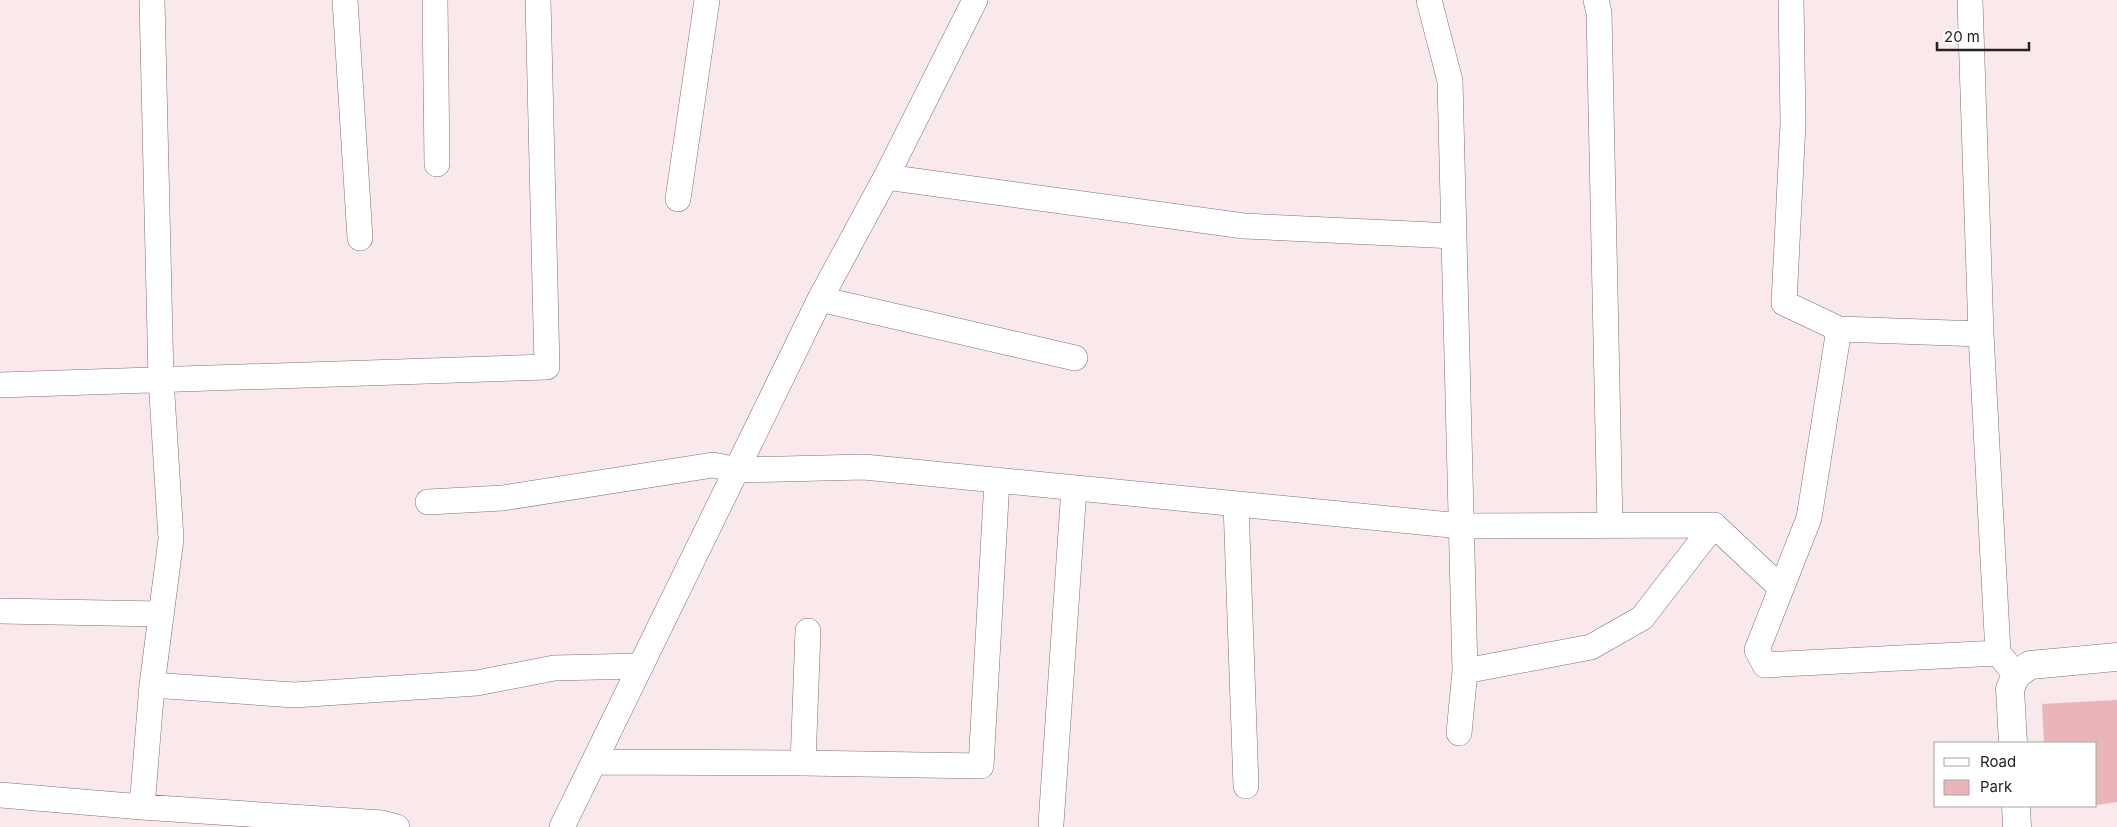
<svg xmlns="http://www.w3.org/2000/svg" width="2117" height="827" font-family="Inter,sans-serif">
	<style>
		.green { fill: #eab4bb }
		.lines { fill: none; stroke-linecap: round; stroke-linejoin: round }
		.minor-casing { stroke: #7e7072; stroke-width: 26 }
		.tertiary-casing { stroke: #7e7072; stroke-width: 29 }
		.minor { stroke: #fff; stroke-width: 25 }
		.tertiary { stroke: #fff; stroke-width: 28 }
	</style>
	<rect width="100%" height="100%" fill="#f9e9eb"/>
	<!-- green -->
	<path class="green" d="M 2117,700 L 2117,802 L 2096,805 L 2096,743 L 2044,743 L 2042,704 Z"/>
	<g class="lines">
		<defs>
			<path id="minor" d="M 345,0 L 360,238
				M 435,0 L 437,164
				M 1429,0 L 1450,81 L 1465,671 L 1459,733
				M 1596,0 L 1599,13 L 1610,525
				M 1791,0 L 1793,123 L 1784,303 L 1839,329 L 1981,334
				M 1970,0 L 1981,334 L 1998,653 L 2016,675
				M 886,177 L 1244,226 L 1454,236
				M 678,199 L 707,0
				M 820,299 L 1075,358
				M 1839,329 L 1809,518 L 1757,650 L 1765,665 L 1998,653
				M 0,385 L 547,367 L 538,0
				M 428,502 L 503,498 L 713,465 L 737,470 L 864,467 L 1461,526 L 1714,525 L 1781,588
				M 1236,504 L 1246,786
				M 0,611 L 161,614
				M 808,631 L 803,763 L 981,766 L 997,480
				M 1465,671 L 1591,647 L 1642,618 L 1714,525
				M 152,685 L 294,695 L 477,683 L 554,668 L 641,666
				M 594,762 L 803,763
				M 0,795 L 142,807 L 382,823 L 397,827
				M 142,807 L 152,685 L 171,539 L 161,379 L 152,0
				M 1051,824 L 1074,488
				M 562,827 L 820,299 L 886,177 L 975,0"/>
			<path id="tertiary" d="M 2013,743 L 2010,689 L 2016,675 L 2030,665 L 2117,657
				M 2016,806 L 2017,827"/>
		</defs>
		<!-- minor casing -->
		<use href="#minor" class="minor-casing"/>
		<!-- tertiary casing -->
		<use href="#tertiary" class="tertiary-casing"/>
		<!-- minor -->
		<use href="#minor" class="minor"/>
		<!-- tertiary -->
		<use href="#tertiary" class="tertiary"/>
	</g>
	<!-- legend -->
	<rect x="1934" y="742" width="162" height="65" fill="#ffffff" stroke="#a8a6a6"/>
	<rect x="1944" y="758" width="25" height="8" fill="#ffffff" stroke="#a8a6a6"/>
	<text x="1980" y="767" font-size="15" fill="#262021">Road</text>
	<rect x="1944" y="780" width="25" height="15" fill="#eab4bb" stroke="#a8a6a6"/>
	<text x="1980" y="792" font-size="15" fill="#262021">Park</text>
	<!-- scale -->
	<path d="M1937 42v8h92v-8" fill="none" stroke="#262021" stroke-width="2.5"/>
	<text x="1944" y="42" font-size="15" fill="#262021" stroke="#ffffff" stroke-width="4" paint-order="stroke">20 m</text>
</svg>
